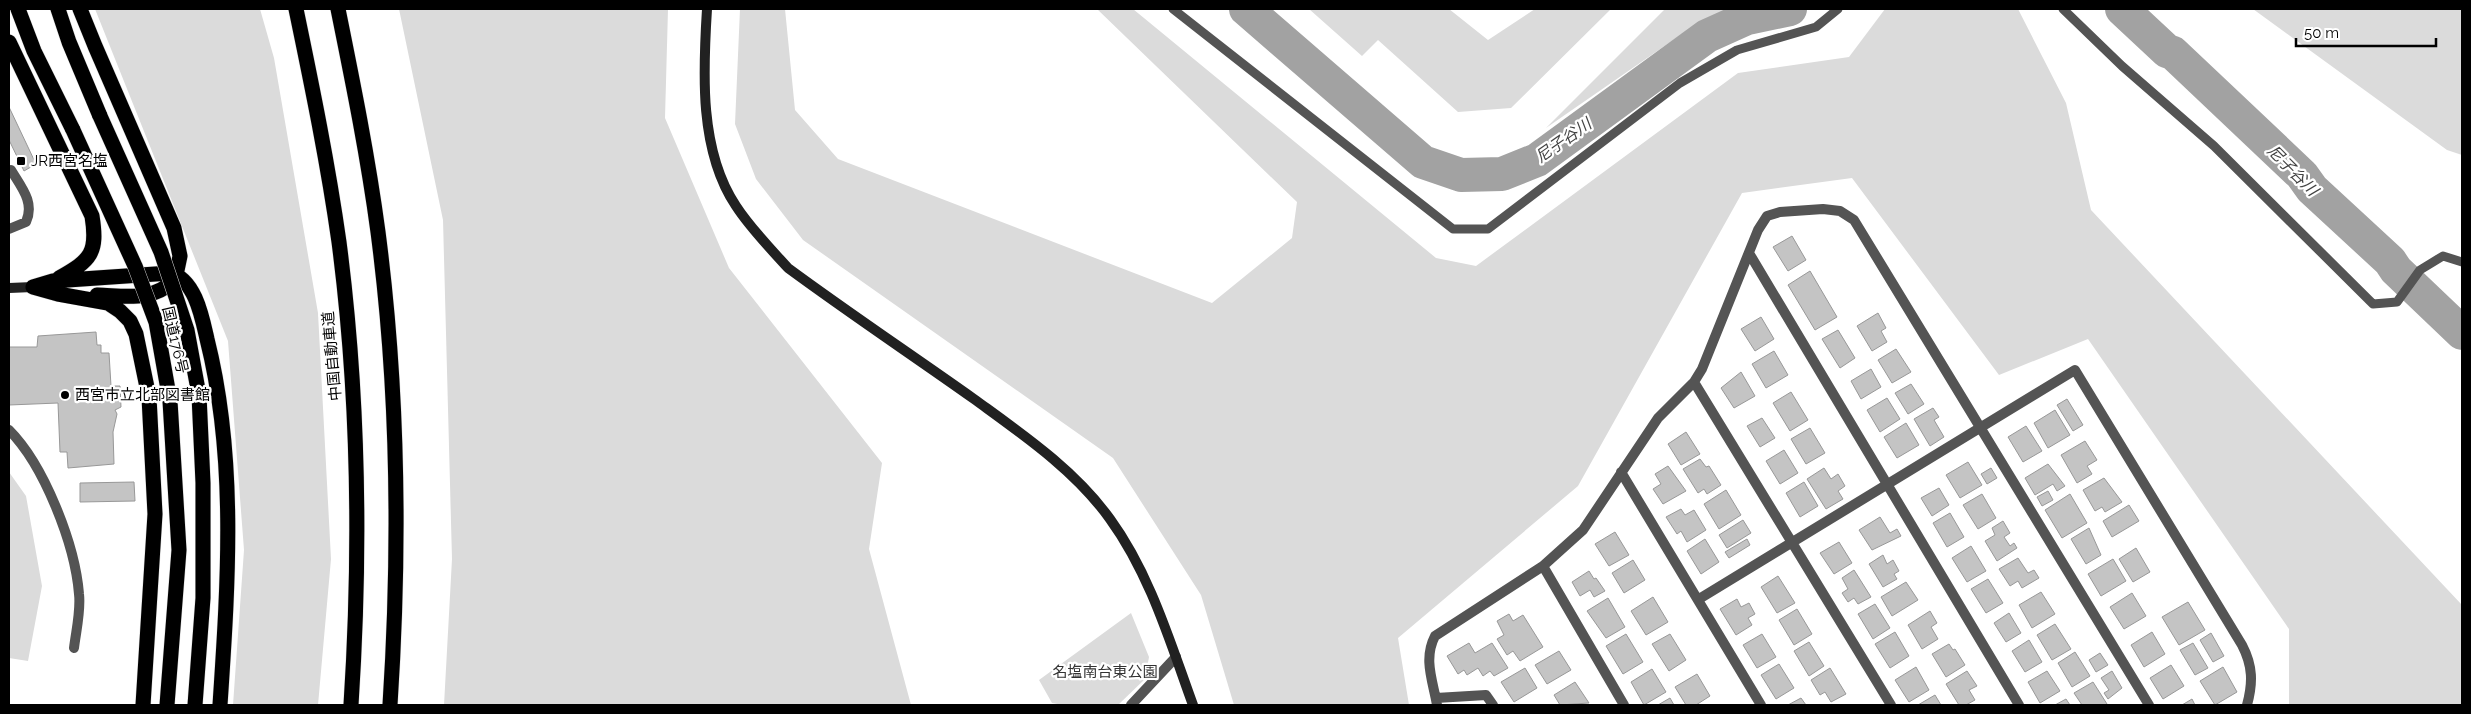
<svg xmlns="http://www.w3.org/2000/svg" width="2471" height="714" font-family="Raleway,'Noto Sans JP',sans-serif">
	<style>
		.green { fill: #dbdbdb }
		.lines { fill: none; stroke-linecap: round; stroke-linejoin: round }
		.river { stroke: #a2a2a2; stroke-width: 34 }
		.building { fill: #c4c4c4; stroke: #989898 }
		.highway-casing { stroke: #dbdbdb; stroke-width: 16 }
		.lane { stroke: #545454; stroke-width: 9 }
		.street { stroke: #545454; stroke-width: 10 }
		.secondary { stroke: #212121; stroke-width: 10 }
		.highway { stroke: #000; stroke-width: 15 }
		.highway-bridge-casing { stroke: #dbdbdb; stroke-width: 16; stroke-linecap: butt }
		.highway-bridge { stroke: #000; stroke-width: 15 }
		.poi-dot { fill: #000; stroke: #fff; stroke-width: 2 }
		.labels { text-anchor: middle; stroke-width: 4.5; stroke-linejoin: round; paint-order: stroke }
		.poi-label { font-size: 15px; fill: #000; stroke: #fff; text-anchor: start }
		.street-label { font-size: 15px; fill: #000; stroke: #fff }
		.park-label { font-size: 15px; fill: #323232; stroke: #fff }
		.water-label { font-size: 16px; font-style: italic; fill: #434343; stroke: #fff }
	</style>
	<rect width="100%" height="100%" fill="#fff"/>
	<!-- green -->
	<path class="green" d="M 95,9 L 260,9 L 274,58 L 318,313 L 331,559 L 318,705 L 233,705 L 244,550 L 228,341 Z
		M 399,9 L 668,9 L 665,118 L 729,268 L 882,463 L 869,549 L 911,705 L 444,705 L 452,559 L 443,220 Z
		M 740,9 L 785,9 L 795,110 L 838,159 L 1212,303 L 1292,238 L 1297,202 L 1097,9 L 1133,9 L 1436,258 L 1476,266 L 1738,73 L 1849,57 L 1885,9 L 2018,9 L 2066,103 L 2091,210 L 2462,605 L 2462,705 L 2289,705 L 2289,629 L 2088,339 L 1999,375 L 1852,178 L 1742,193 L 1578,486 L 1398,638 L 1409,705 L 1234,705 L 1201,595 L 1113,458 L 803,240 L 756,179 L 735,124 Z
		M 1309,9 L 1449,9 L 1488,40 L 1535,9 L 1611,9 L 1511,108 L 1458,112 L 1378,40 L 1362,56 Z
		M 1665,9 L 1745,9 L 1689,29 L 1546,128 Z
		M 2253,9 L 2462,9 L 2462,155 L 2447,150 Z
		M 9,472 L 26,496 L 42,586 L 28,661 L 9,658 Z
		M 1131,613 L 1149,657 L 1145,679 L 1118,705 L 1063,705 L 1052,703 L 1039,680 Z"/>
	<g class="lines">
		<!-- river -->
		<path class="river" d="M 1246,9 L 1423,162 L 1461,175 L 1502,174 L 1537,160 L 1707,36 L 1747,18 L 1790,9
			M 2122,9 L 2167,51 L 2173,53 L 2302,175 L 2312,189 L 2390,261 L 2396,270 L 2462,333"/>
	</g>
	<!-- building -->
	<path class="building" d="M 9,107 L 36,164 L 24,171 L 9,140 Z
		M 1792,236 L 1806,260 L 1788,271 L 1773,247 Z
		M 1810,271 L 1837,317 L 1815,330 L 1788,285 Z
		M 1878,313 L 1886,328 L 1881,331 L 1887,342 L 1872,351 L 1857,326 Z
		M 1761,317 L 1774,339 L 1755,351 L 1741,329 Z
		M 1838,330 L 1855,358 L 1840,368 L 1822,339 Z
		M 96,332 L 97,345 L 101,345 L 101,353 L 109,353 L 111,386 L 120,386 L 121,407 L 115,410 L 117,414 L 113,432 L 114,464 L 68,468 L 67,452 L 60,452 L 58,403 L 9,405 L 9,347 L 37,347 L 38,336 Z
		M 1896,349 L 1911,372 L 1892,383 L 1878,360 Z
		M 1774,351 L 1788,375 L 1766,388 L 1752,364 Z
		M 1871,369 L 1881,387 L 1861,399 L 1851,381 Z
		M 1741,372 L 1755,396 L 1734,408 L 1721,388 Z
		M 1911,384 L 1924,404 L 1908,414 L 1895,393 Z
		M 1791,392 L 1808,420 L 1790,431 L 1773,403 Z
		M 1887,398 L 1900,419 L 1880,432 L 1867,410 Z
		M 2067,399 L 2083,425 L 2073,431 L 2057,405 Z
		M 1933,408 L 1939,417 L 1934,420 L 1944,437 L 1930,446 L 1914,419 Z
		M 2055,410 L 2070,435 L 2048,448 L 2034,423 Z
		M 1762,418 L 1775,438 L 1760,447 L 1747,426 Z
		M 1906,423 L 1919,445 L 1897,458 L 1884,437 Z
		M 2026,426 L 2042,451 L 2023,462 L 2008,437 Z
		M 1810,428 L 1825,453 L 1806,464 L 1791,439 Z
		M 1686,432 L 1700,454 L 1681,465 L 1668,444 Z
		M 2085,441 L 2097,460 L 2087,466 L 2092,474 L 2077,483 L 2061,455 Z
		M 1784,450 L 1798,473 L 1780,484 L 1766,461 Z
		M 1700,459 L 1706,467 L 1709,466 L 1721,485 L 1707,494 L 1704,489 L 1698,493 L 1683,469 Z
		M 1968,462 L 1982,485 L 1960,498 L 1946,475 Z
		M 2048,464 L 2065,486 L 2057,491 L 2053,484 L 2035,495 L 2025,478 Z
		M 1668,466 L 1686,491 L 1663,504 L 1653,489 L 1661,484 L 1655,474 Z
		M 1824,468 L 1831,479 L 1838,474 L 1845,486 L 1838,491 L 1843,499 L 1826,509 L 1807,479 Z
		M 1991,468 L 1997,478 L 1987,484 L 1981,474 Z
		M 2104,478 L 2122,502 L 2105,512 L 2102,507 L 2095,511 L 2083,490 Z
		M 134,482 L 135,501 L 80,502 L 80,483 Z
		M 1804,482 L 1818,506 L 1800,517 L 1786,493 Z
		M 1939,488 L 1949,505 L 1932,516 L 1921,498 Z
		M 1726,490 L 1741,515 L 1719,529 L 1704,504 Z
		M 2048,491 L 2053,500 L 2042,506 L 2037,497 Z
		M 1982,494 L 1996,518 L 1978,529 L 1963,505 Z
		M 2070,494 L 2087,523 L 2062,538 L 2045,510 Z
		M 2129,505 L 2139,521 L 2112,537 L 2103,521 Z
		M 1681,509 L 1685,515 L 1694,510 L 1706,530 L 1687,542 L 1681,531 L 1677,534 L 1666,517 Z
		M 1950,513 L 1964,537 L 1947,547 L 1933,523 Z
		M 1880,517 L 1890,533 L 1897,529 L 1901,536 L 1872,550 L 1859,530 Z
		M 1743,520 L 1751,533 L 1727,548 L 1719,535 Z
		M 2003,521 L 2010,533 L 2004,537 L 2010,546 L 2014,543 L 2017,548 L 1997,561 L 1985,541 L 1995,535 L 1992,528 Z
		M 2089,528 L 2101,555 L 2086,564 L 2071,539 Z
		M 1615,532 L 1629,555 L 1609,566 L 1595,544 Z
		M 1705,539 L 1719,562 L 1701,574 L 1687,551 Z
		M 1747,539 L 1750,545 L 1729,558 L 1725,552 Z
		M 1839,542 L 1852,563 L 1834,574 L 1820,553 Z
		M 1971,546 L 1986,571 L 1967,582 L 1952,558 Z
		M 2136,548 L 2150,572 L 2133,582 L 2119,559 Z
		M 1883,555 L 1887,564 L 1893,560 L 1899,571 L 1894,574 L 1897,579 L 1883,587 L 1869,564 Z
		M 2018,558 L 2028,573 L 2034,570 L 2039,578 L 2022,588 L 2018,581 L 2010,586 L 1999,569 Z
		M 2113,559 L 2126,581 L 2101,596 L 2088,574 Z
		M 1633,560 L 1645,580 L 1624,593 L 1612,573 Z
		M 1854,570 L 1871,597 L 1858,604 L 1854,598 L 1848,602 L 1842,593 L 1848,589 L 1842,578 Z
		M 1589,571 L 1594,579 L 1596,578 L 1605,591 L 1594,597 L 1590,590 L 1580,596 L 1572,582 Z
		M 1778,576 L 1795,603 L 1777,613 L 1761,587 Z
		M 1988,579 L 2003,603 L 1986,613 L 1971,589 Z
		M 1906,582 L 1918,600 L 1892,616 L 1881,597 Z
		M 2041,592 L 2055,614 L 2032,628 L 2019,605 Z
		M 2132,593 L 2146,616 L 2124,629 L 2110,607 Z
		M 1653,597 L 1668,622 L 1646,635 L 1631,611 Z
		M 1608,598 L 1625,627 L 1606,638 L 1587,611 Z
		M 1737,599 L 1741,607 L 1749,603 L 1755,614 L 1748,618 L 1752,625 L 1736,635 L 1720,609 Z
		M 2188,602 L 2205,630 L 2179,645 L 2162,617 Z
		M 1875,604 L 1890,628 L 1873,639 L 1858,614 Z
		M 1797,609 L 1812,634 L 1794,645 L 1779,620 Z
		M 1930,611 L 1937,623 L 1931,627 L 1938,639 L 1922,649 L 1908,625 Z
		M 2009,613 L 2021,633 L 2006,642 L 1994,623 Z
		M 1509,614 L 1513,621 L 1523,615 L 1543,647 L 1520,661 L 1513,651 L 1507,655 L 1497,639 L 1504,635 L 1497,621 Z
		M 2055,624 L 2071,649 L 2052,660 L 2037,635 Z
		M 1895,632 L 1909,656 L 1890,668 L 1875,644 Z
		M 2152,632 L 2165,654 L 2144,667 L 2131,645 Z
		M 2211,633 L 2224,656 L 2213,662 L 2200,640 Z
		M 1626,634 L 1643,662 L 1623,674 L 1606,646 Z
		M 1670,634 L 1686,660 L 1669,671 L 1652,644 Z
		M 1762,634 L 1776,657 L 1757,668 L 1743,645 Z
		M 2029,640 L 2042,662 L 2025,672 L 2012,651 Z
		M 1809,642 L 1824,666 L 1809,676 L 1794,651 Z
		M 1469,643 L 1475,653 L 1492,643 L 1508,668 L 1494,676 L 1490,671 L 1483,676 L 1478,668 L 1467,675 L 1464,670 L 1458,674 L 1447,656 Z
		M 2193,643 L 2208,668 L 2195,675 L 2180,650 Z
		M 1949,644 L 1953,650 L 1955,649 L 1965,665 L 1946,677 L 1932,654 Z
		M 1559,651 L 1571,670 L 1547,684 L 1535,665 Z
		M 2075,652 L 2090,676 L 2072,687 L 2058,663 Z
		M 2100,653 L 2108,665 L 2096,672 L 2089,660 Z
		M 1779,664 L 1794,688 L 1776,699 L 1761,675 Z
		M 2171,665 L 2184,686 L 2163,699 L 2150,678 Z
		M 1916,667 L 1929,690 L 1909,702 L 1895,680 Z
		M 2223,667 L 2237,692 L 2215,705 L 2200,681 Z
		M 1525,668 L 1537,688 L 1514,702 L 1501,682 Z
		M 1830,668 L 1846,694 L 1831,702 L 1825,692 L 1820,695 L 1811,680 Z
		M 1652,669 L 1666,692 L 1644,705 L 1631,682 Z
		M 1967,671 L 1977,686 L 1969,690 L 1975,700 L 1966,705 L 1959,705 L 1946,684 Z
		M 2047,671 L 2060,691 L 2040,703 L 2028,682 Z
		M 2112,671 L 2122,688 L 2108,699 L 2104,693 L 2109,690 L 2101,678 Z
		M 1697,674 L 1710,696 L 1696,705 L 1686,705 L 1675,687 Z
		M 1575,682 L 1589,703 L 1560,705 L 1554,695 Z
		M 2093,682 L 2107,704 L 2105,705 L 2082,705 L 2074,693 Z
		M 1935,695 L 1941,705 L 1918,705 Z
		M 1670,698 L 1674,705 L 1658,705 Z
		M 1801,698 L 1806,705 L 1788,705 Z
		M 2066,699 L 2070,705 L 2055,705 Z
		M 2192,699 L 2195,705 L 2182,705 Z"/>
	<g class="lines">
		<defs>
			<path id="highway" d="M 18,9 L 34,51 L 73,130
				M 58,9 L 69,42 L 100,116
				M 80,9 L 95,46 L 174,228 L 180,256 L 175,280 C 151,302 127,296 97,295
				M 296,9 C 312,86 328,164 339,242 C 359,396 361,551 351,705
				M 338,9 C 353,83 368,157 378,232 C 398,385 400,551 390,705
				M 9,42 L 92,216 C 98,253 91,260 59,278
				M 33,287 L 53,281 L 170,273 C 195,279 202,317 207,339 C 237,458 228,584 220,705
				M 33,287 L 58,294 L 108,303 L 120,311 L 130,321 L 136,334 L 149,397 L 155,514 L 143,705
				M 167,705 L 179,550 L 170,401
				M 195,705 L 203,598 L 203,483 L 199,395"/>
		</defs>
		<!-- highway casing -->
		<use href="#highway" class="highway-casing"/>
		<!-- lane -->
		<path class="lane" d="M 1173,9 L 1453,229 L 1488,229 L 1680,83 L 1737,50 L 1816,27 L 1838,9
			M 2063,9 L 2122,66 L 2214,146 L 2373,304 L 2397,302 L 2420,270 L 2443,256 L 2462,262"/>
		<!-- street -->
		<path class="street" d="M 9,229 L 26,222 C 35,202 21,187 11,170
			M 1749,253 L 2019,705
			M 1694,382 L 1891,705
			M 9,430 C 44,465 75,544 79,594 C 81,611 76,631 74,648
			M 1621,472 L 1761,705
			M 1543,566 L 1624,705
			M 1699,599 L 2075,370 L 2242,645 C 2253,666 2253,683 2247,705
			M 1436,698 L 1486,695 L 1493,705
			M 1131,705 L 1176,657
			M 1437,705 C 1433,681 1423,659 1435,636 L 1543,566 L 1583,530 L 1658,418 L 1694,382 L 1702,369 L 1758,230 L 1767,216 L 1780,212 L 1823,209 L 1840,211 L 1854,220 L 2149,705"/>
		<!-- secondary -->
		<path class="secondary" d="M 707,9 C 703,72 699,151 736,206 C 751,229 770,248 788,268 C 849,313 912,355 974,399 C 1022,434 1075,470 1110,519 C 1150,574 1170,642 1193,705
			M 9,288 L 33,287"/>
		<!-- highway -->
		<use href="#highway" class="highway"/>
		<defs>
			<path id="highway-bridge" d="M 100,116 L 161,252 L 187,330 L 199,395
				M 73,130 L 135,266 L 156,322 L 170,401"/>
		</defs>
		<!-- highway-bridge casing -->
		<use href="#highway-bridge" class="highway-bridge-casing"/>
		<!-- highway-bridge -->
		<use href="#highway-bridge" class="highway-bridge"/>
	</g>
	<!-- markers -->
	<g class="poi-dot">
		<rect x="16" y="156" width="10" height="10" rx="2.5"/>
		<circle cx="65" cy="395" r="5"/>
	</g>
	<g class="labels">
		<!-- poi labels -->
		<g class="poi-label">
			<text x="31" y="166">JR西宮名塩</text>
			<text x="75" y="400">西宮市立北部図書館</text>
		</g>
		<!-- street labels -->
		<g class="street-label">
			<text transform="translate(175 340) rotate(77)" y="5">国道176号</text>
			<text transform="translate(332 356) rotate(-95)" y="5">中国自動車道</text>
		</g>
		<!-- park labels -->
		<g class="park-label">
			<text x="1105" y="677">名塩南台東公園</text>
		</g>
		<!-- water labels -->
		<g class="water-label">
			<text transform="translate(1563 140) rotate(-35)" y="6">尼子谷川</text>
			<text transform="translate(2293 170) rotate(45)" y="6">尼子谷川</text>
		</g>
	</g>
	<!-- border -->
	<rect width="2471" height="714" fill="none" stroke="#000000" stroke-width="20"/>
	<!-- scale -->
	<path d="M2296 38v8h140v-8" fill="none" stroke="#000000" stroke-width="2.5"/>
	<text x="2304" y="38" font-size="15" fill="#000000" stroke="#ffffff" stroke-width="4" paint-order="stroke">50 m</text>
</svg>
